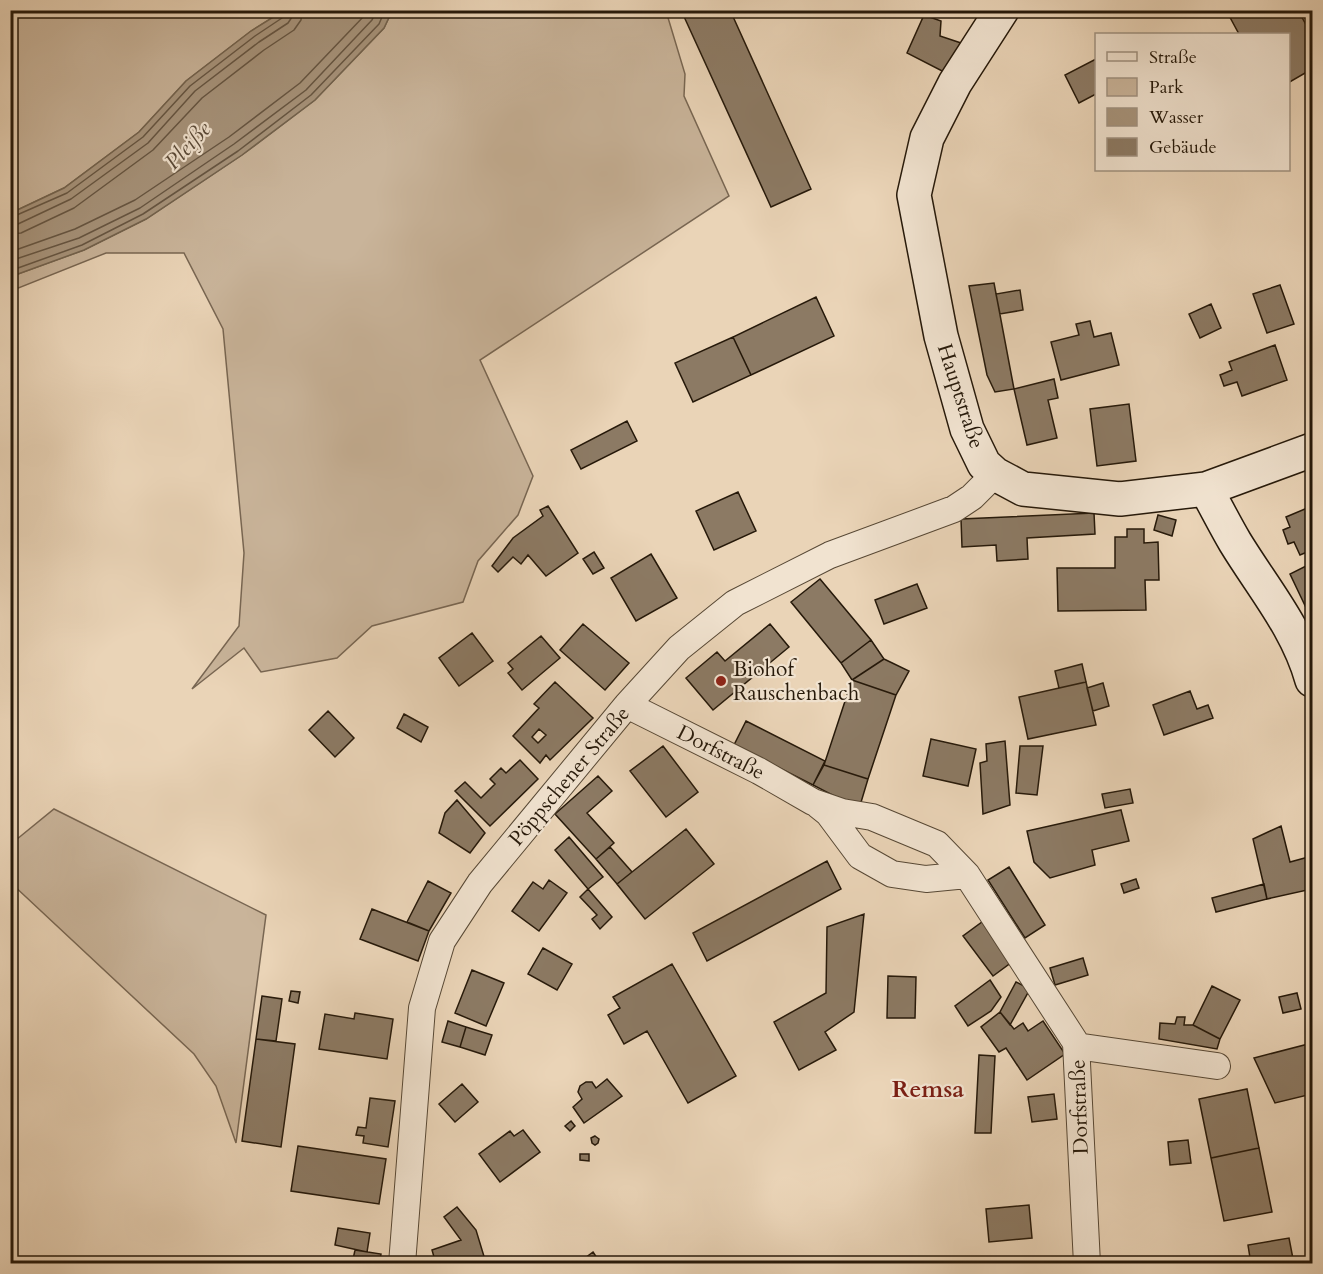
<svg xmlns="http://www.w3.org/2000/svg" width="1323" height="1274" font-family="Cardo,serif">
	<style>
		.green { fill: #c9b49a; stroke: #786652; stroke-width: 1.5 }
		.water { fill: #a7947c; stroke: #73634e; stroke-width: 1.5 }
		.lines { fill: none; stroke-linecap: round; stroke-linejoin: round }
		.shore { stroke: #665643; stroke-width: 1.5 }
		.building { fill: #8c7a64; stroke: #26190a; stroke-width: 1.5; fill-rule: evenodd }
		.street-casing { stroke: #574835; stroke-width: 28 }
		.secondary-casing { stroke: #26190a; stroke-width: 36 }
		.street { stroke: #f1e3d0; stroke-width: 26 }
		.secondary { stroke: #f1e3d0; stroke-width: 33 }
		.poi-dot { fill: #8f2418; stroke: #f1e3d0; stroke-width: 2 }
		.labels { text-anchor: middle; stroke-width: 4.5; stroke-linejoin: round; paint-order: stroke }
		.street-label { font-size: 21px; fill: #26190a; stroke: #f1e3d0 }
		.poi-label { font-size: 21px; fill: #26190a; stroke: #f1e3d0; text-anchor: start }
		.water-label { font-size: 22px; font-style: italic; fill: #5a4a38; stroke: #f1e3d0 }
		.quarter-label { font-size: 24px; font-weight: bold; fill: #7a1f14; stroke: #f1e3d0 }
	</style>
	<rect width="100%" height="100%" fill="#ead4b7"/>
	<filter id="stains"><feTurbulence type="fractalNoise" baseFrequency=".00333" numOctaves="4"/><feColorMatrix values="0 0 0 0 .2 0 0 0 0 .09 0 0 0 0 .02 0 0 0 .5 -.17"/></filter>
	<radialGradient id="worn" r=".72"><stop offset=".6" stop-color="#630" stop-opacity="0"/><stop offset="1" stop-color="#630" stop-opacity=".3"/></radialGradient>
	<!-- green -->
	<path class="green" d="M 10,11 L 283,11 L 251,31 L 186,81 L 139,132 L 64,188 L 11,213 Z
		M 392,11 L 666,11 L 685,74 L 684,96 L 729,196 L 480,360 L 533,476 L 518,515 L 478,561 L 463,602 L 372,626 L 337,658 L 261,672 L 244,648 L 192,689 L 239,626 L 244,553 L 223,329 L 184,253 L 106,253 L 11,291 L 11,274 L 18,274 L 84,250 L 146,219 L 242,155 L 315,100 L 384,28 Z
		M 54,809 L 266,915 L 236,1143 L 216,1086 L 194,1054 L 11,883 L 11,844 Z"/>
	<!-- water -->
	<path class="water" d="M 283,11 L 392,11 L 384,28 L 315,100 L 242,155 L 146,219 L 84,250 L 18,274 L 11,274 L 11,213 L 64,188 L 139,132 L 186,81 L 251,31 Z"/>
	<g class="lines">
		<!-- shore -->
		<path class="shore" d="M 10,218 L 67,193 L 143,137 L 190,86 L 255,36 L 282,18 L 285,10
			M 10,225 L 18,224 L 71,199 L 148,143 L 195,91 L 259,42 L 288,23 L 292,17 L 293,10
			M 10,234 L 21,233 L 74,208 L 153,150 L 202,98 L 264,50 L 294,30 L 301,20 L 302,10
			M 10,252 L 75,229 L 135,200 L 229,137 L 300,83 L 365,15 L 367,10
			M 10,261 L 79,238 L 140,208 L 234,144 L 306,90 L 372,20 L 377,10
			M 10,268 L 18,268 L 82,245 L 143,214 L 238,151 L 311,95 L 379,24 L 385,10"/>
	</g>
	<!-- building -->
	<path class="building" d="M 681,10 L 730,10 L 811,189 L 771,207 Z
		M 1226,10 L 1298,10 L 1312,36 L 1312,69 L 1288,83 L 1288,34 L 1239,34 Z
		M 924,15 L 941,21 L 940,36 L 961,43 L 946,73 L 907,53 Z
		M 1096,59 L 1096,94 L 1079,103 L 1065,75 Z
		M 994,283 L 1014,389 L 995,392 L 987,375 L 969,286 Z
		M 1280,285 L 1294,324 L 1267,333 L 1253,294 Z
		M 1020,290 L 1023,310 L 1000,314 L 996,294 Z
		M 816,297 L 834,336 L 751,375 L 733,337 Z
		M 1211,304 L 1221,328 L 1200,338 L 1189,314 Z
		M 1090,321 L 1094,337 L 1111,333 L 1119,365 L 1061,380 L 1051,342 L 1079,335 L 1076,324 Z
		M 733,337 L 751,375 L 693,402 L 675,363 Z
		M 1275,345 L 1287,380 L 1242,396 L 1237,382 L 1224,386 L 1220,375 L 1232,370 L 1229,362 Z
		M 1054,379 L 1058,398 L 1048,400 L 1057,438 L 1027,445 L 1014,389 Z
		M 1129,404 L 1136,461 L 1097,466 L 1090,409 Z
		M 627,421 L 637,441 L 581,469 L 571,450 Z
		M 738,492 L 756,531 L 714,550 L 696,511 Z
		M 548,506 L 578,553 L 546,576 L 528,555 L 521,564 L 513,557 L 498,572 L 492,566 L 513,538 L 543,516 L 540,510 Z
		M 1312,506 L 1312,550 L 1300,555 L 1294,542 L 1288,544 L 1283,530 L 1290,527 L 1286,517 Z
		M 1094,513 L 1095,534 L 1027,538 L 1028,559 L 997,561 L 996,545 L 962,547 L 961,519 Z
		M 1158,515 L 1176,520 L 1172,536 L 1154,530 Z
		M 1127,529 L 1144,529 L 1144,543 L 1158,542 L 1159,580 L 1145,580 L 1146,610 L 1058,611 L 1057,568 L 1115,568 L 1115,537 L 1127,537 Z
		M 594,552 L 604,568 L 593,574 L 583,559 Z
		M 651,554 L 677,598 L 636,621 L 611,578 Z
		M 1312,563 L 1312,612 L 1309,614 L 1290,574 Z
		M 820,579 L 871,640 L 841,663 L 791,602 Z
		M 917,584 L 927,608 L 884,624 L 875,600 Z
		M 583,624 L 629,663 L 605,690 L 560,650 Z
		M 770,624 L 789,647 L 713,710 L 686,678 L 717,652 L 725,661 Z
		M 472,633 L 493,661 L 459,686 L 439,658 Z
		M 541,636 L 560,658 L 522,690 L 508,673 L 513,669 L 508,663 Z
		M 871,640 L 884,659 L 852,680 L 841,663 Z
		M 884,659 L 909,671 L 896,695 L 852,680 Z
		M 1082,664 L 1086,682 L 1059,688 L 1055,671 Z
		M 852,680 L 896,695 L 868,779 L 824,765 Z
		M 555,682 L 593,718 L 550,760 L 546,755 L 540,763 L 513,736 L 539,708 L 534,704 ZM 539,729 L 546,735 L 538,743 L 532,737 Z
		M 1086,682 L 1096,725 L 1028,739 L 1019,697 Z
		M 1103,683 L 1109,706 L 1093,711 L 1087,688 Z
		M 1190,691 L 1197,709 L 1208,705 L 1213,718 L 1164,735 L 1153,705 Z
		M 328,711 L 354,738 L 335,757 L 309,730 Z
		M 404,714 L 428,727 L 421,742 L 397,728 Z
		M 746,721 L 825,761 L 813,785 L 734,745 Z
		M 931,739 L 976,749 L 968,786 L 923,776 Z
		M 1005,741 L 1010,805 L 983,814 L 980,763 L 987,761 L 986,744 Z
		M 663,746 L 698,792 L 666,817 L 630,771 Z
		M 1020,746 L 1043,746 L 1037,795 L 1016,793 Z
		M 520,760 L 538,779 L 490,826 L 455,791 L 465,782 L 481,798 L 495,784 L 490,779 L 501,768 L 506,773 Z
		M 824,765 L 868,779 L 859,809 L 813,785 Z
		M 598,776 L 612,791 L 587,813 L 614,843 L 596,859 L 555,814 Z
		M 1130,789 L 1133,803 L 1105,808 L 1102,794 Z
		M 457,800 L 485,833 L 470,853 L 439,833 L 445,813 Z
		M 1121,810 L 1129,841 L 1092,850 L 1095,865 L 1050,878 L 1034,862 L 1027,831 Z
		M 1281,826 L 1290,862 L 1312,856 L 1312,889 L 1267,899 L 1253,839 Z
		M 686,829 L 714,864 L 645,919 L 617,884 Z
		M 569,837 L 603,877 L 588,889 L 555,850 Z
		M 610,847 L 632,872 L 617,884 L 596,859 Z
		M 827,861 L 841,889 L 707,961 L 693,933 Z
		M 1009,867 L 1045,925 L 1025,938 L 988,880 Z
		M 1136,879 L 1139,888 L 1124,893 L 1121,884 Z
		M 549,880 L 567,893 L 539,931 L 512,911 L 533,882 L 543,889 Z
		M 428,881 L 451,893 L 429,931 L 407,922 Z
		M 1264,884 L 1267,899 L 1216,912 L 1212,898 Z
		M 588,889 L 612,917 L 600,929 L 592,919 L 597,915 L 580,897 Z
		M 372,909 L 429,931 L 418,961 L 360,939 Z
		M 864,914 L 854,1012 L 825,1032 L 836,1050 L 799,1070 L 774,1022 L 826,993 L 827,927 Z
		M 986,919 L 1016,959 L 993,976 L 963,936 Z
		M 543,948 L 572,964 L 557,990 L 528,974 Z
		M 1083,958 L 1088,975 L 1055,985 L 1050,968 Z
		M 672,964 L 736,1076 L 688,1103 L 647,1031 L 624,1044 L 608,1015 L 620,1008 L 613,997 Z
		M 472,970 L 504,983 L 486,1026 L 455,1013 Z
		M 888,976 L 916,977 L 915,1018 L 887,1018 Z
		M 990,980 L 1001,997 L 991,1011 L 968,1026 L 955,1006 Z
		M 1016,982 L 1030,989 L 1010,1025 L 1000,1012 Z
		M 1212,986 L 1240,1000 L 1220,1039 L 1193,1025 Z
		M 291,991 L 300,992 L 298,1003 L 289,1001 Z
		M 1297,993 L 1301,1009 L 1283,1013 L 1279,997 Z
		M 262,996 L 282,999 L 276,1041 L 256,1039 Z
		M 1000,1012 L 1014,1029 L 1023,1023 L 1028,1031 L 1043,1021 L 1065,1054 L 1027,1080 L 1006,1048 L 999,1052 L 981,1027 Z
		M 355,1013 L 393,1019 L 387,1059 L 319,1049 L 325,1014 L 354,1019 Z
		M 1177,1017 L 1185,1017 L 1184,1025 L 1193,1025 L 1220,1039 L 1217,1049 L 1159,1039 L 1160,1023 L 1175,1024 Z
		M 448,1021 L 466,1027 L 460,1047 L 442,1042 Z
		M 466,1027 L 492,1035 L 485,1055 L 460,1047 Z
		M 256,1039 L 295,1044 L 281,1147 L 242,1141 Z
		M 1312,1043 L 1312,1094 L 1275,1103 L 1254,1058 Z
		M 979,1055 L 995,1056 L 991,1133 L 975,1133 Z
		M 607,1079 L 622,1096 L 584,1123 L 573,1107 L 582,1099 L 578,1092 L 580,1086 L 586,1082 L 592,1082 L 596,1088 Z
		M 462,1084 L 478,1102 L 455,1122 L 439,1104 Z
		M 1247,1089 L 1259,1148 L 1211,1158 L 1199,1099 Z
		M 1054,1094 L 1057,1119 L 1032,1122 L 1028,1097 Z
		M 370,1098 L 395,1101 L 388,1147 L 363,1143 L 364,1136 L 356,1135 L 358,1127 L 366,1128 Z
		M 571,1121 L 575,1126 L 570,1131 L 565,1126 Z
		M 523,1130 L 540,1152 L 500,1182 L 479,1154 L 510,1131 L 514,1136 Z
		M 595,1136 L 599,1139 L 598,1143 L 595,1145 L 592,1143 L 591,1138 Z
		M 1188,1140 L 1191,1163 L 1170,1165 L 1168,1142 Z
		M 298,1146 L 386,1159 L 379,1204 L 291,1191 Z
		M 1259,1148 L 1272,1212 L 1224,1221 L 1211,1158 Z
		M 580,1154 L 589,1154 L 589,1161 L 580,1160 Z
		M 1029,1205 L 1032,1238 L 989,1242 L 986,1209 Z
		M 457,1207 L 476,1230 L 486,1263 L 436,1264 L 432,1250 L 461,1240 L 444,1217 Z
		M 338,1228 L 370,1233 L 367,1252 L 335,1245 Z
		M 1289,1238 L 1294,1264 L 1251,1264 L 1248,1245 Z
		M 355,1250 L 381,1254 L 379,1264 L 352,1264 Z
		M 593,1252 L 601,1264 L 577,1264 Z
		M 1074,1260 L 1075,1264 L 1047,1264 Z"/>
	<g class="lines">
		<defs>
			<path id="street" d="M 627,705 L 759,771 L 813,802 L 842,812 L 872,817 L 937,844 L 967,875 L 1076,1043 L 1087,1264
				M 818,805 L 828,813 L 860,856 L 892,874 L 926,879 L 967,875
				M 1076,1046 L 1217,1066
				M 402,1264 L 422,1008 L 442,941 L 480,883 L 627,705 L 679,648 L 735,603 L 830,555 L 954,509 L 972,497 L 995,474"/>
			<path id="secondary" d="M 1002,10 L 955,83 L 927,138 L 914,195 L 941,336 L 967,429 L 984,464 L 995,474 L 1023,489 L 1120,499 L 1206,489 L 1312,450
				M 1206,489 C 1216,507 1225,525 1235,542 C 1263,588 1297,627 1312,680"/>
		</defs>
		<!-- street casing -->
		<use href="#street" class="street-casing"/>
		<!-- secondary casing -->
		<use href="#secondary" class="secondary-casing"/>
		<!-- street -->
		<use href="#street" class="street"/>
		<!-- secondary -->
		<use href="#secondary" class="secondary"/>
	</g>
	<!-- markers -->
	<circle class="poi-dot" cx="721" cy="681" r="6"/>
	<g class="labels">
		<!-- street labels -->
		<g class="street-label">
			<text transform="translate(961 396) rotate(72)" y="7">Hauptstraße</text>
			<text transform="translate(721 752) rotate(27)" y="7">Dorfstraße</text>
			<text transform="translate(569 776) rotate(-50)" y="7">Pöppschener Straße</text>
			<text transform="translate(1079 1107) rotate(-92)" y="7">Dorfstraße</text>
		</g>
		<!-- poi labels -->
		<g class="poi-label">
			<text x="733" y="676">Biohof<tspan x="733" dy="24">Rauschenbach</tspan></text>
		</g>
		<!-- water labels -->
		<g class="water-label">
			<text transform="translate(187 145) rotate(-47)" y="8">Pleiße</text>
		</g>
		<!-- quarter labels -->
		<g class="quarter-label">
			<text x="928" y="1097">Remsa</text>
		</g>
	</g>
	<!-- margin -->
	<rect width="1323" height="1274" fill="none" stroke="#ead4b7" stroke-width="36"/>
	<rect x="12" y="12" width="1299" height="1250" fill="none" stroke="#26190a" stroke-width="3"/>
	<rect x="18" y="18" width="1287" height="1238" fill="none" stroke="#26190a" stroke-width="1.5"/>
	<!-- legend -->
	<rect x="1095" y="33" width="195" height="138" fill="#f1e3d0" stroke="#a09281" stroke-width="1.5"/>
	<rect x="1107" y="52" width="30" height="9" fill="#f1e3d0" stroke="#a09281" stroke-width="1.5"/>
	<text x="1149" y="63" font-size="18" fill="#26190a">Straße</text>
	<rect x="1107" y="78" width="30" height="18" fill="#c9b49a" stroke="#a09281" stroke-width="1.5"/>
	<text x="1149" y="93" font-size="18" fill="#26190a">Park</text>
	<rect x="1107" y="108" width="30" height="18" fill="#a7947c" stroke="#a09281" stroke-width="1.5"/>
	<text x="1149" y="123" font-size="18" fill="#26190a">Wasser</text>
	<rect x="1107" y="138" width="30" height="18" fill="#8c7a64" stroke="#a09281" stroke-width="1.5"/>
	<text x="1149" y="153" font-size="18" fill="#26190a">Gebäude</text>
	<rect width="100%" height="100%" filter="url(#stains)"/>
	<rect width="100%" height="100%" fill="url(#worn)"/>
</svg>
